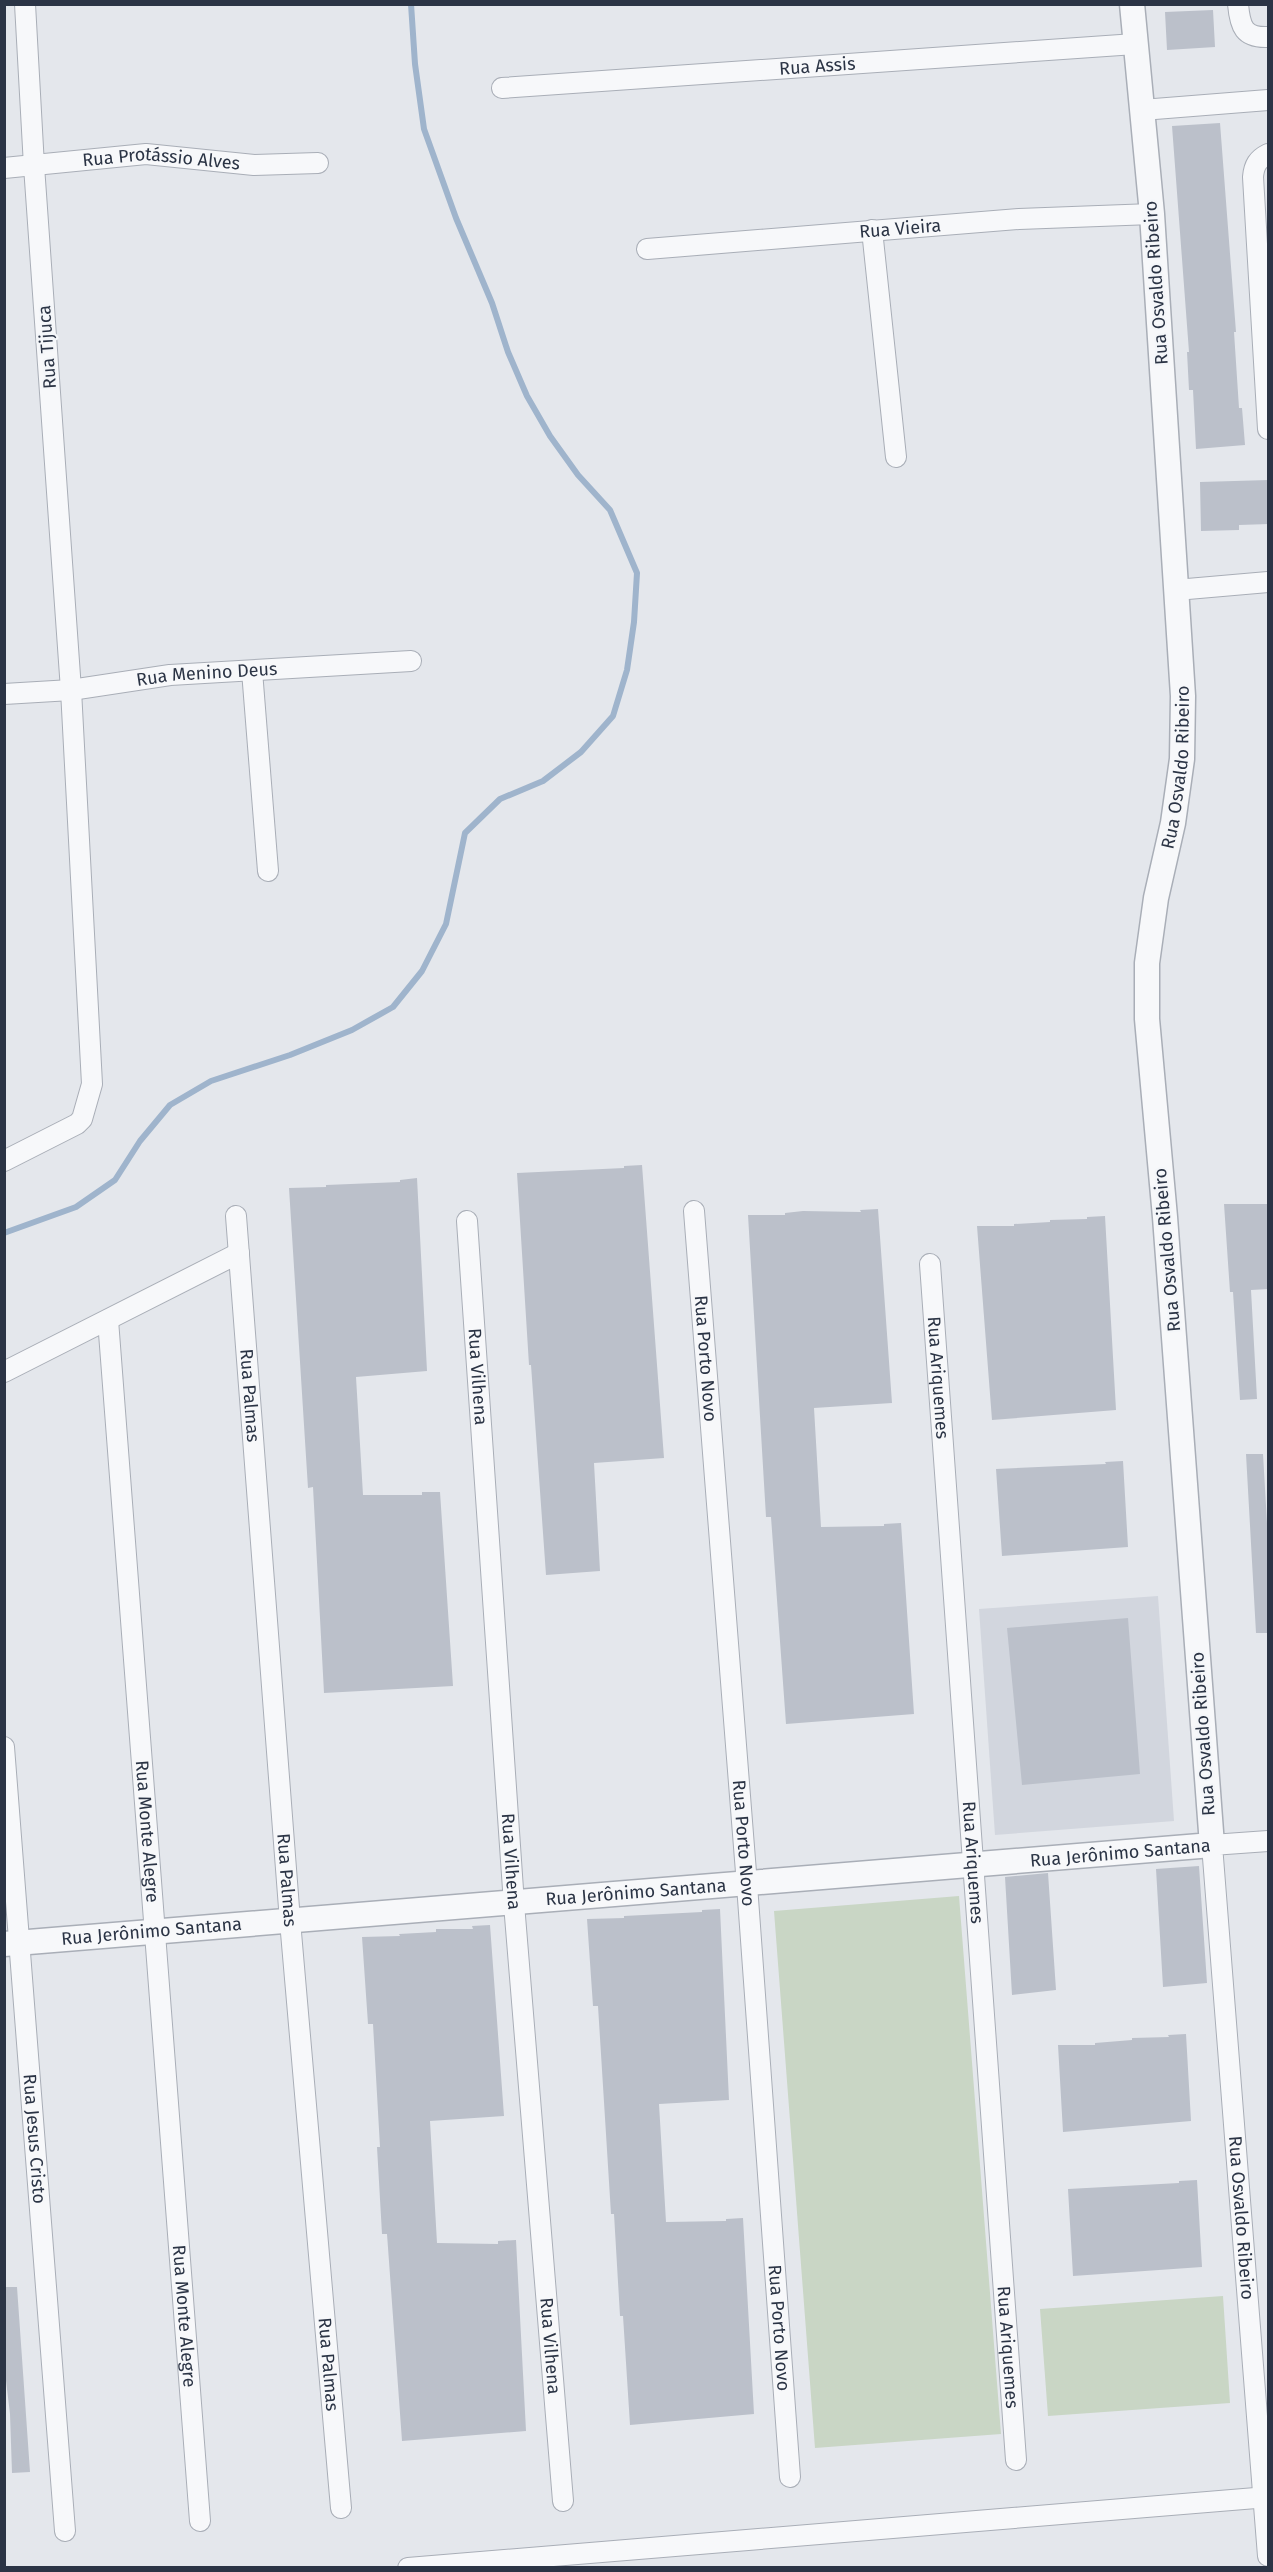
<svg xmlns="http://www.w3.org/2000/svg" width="1273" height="2572" font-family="'Fira Sans',sans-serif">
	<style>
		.built { fill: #d2d6de }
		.green { fill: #c9d6c5 }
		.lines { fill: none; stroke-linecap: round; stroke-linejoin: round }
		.stream { stroke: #9fb4cc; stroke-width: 6 }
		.building { fill: #bbc0ca }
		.minor-casing { stroke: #a9aeb7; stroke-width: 22 }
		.tertiary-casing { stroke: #a9aeb7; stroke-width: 27 }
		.minor { stroke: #f7f8fa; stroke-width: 20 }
		.tertiary { stroke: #f7f8fa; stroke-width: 24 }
		.labels { text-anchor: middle; stroke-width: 4.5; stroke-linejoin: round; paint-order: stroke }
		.street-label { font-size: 18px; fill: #2b3445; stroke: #f4f6f9 }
	</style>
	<rect width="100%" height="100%" fill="#e4e7ec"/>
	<!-- built -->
	<path class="built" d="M 1158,1596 L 1174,1821 L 995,1835 L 979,1609 Z"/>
	<!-- green -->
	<path class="green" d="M 959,1896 L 1001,2434 L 815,2448 L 774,1911 Z
		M 1223,2296 L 1230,2403 L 1048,2416 L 1040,2309 Z"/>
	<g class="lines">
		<!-- stream -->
		<path class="stream" d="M 4,1233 L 76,1207 L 115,1180 L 140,1141 L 170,1105 L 211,1081 L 290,1055 L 352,1030 L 393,1007 L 422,971 L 446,924 L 465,833 L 500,799 L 543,781 L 581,752 L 613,716 L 627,670 L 634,622 L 637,573 L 610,510 L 578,475 L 550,436 L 527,396 L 508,352 L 492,303 L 456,218 L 424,129 L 415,64 L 411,4"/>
	</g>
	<!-- building -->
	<path class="building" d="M 1213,10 L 1215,47 L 1167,50 L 1165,12 Z
		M 1220,123 L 1236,332 L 1234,332 L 1239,408 L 1242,408 L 1245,445 L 1196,449 L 1193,390 L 1189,390 L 1187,352 L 1189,352 L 1172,126 Z
		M 1269,480 L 1269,524 L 1239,525 L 1239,530 L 1201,531 L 1200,482 Z
		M 642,1165 L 664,1458 L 594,1463 L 600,1571 L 546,1575 L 531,1365 L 529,1365 L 517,1173 L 624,1168 L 624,1166 Z
		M 417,1178 L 427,1371 L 356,1377 L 363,1495 L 422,1495 L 422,1492 L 440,1492 L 453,1686 L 324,1693 L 313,1487 L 308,1488 L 289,1188 L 326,1187 L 326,1185 L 400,1182 L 400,1180 Z
		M 1224,1204 L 1269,1204 L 1269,1289 L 1251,1290 L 1257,1399 L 1240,1400 L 1233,1292 L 1230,1292 Z
		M 878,1209 L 892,1403 L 814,1408 L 821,1527 L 884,1526 L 884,1524 L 901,1523 L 914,1714 L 786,1724 L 771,1517 L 766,1517 L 748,1215 L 785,1215 L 785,1213 L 803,1211 L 861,1212 L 860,1210 Z
		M 1105,1216 L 1116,1410 L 992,1420 L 977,1226 L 1014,1226 L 1014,1224 L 1050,1222 L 1050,1220 L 1087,1219 L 1087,1217 Z
		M 1246,1454 L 1263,1454 L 1268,1540 L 1269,1633 L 1256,1633 Z
		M 1123,1461 L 1128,1547 L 1002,1556 L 996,1469 L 1106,1464 L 1105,1462 Z
		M 1128,1618 L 1140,1774 L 1022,1785 L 1007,1628 Z
		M 1199,1866 L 1207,1983 L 1163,1987 L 1156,1869 Z
		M 1048,1873 L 1056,1990 L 1012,1995 L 1005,1877 Z
		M 720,1909 L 729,2100 L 659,2104 L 666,2222 L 726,2221 L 726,2219 L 743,2218 L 754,2414 L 630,2425 L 623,2316 L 620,2316 L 614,2214 L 611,2214 L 598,2006 L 593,2006 L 587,1919 L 624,1918 L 624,1916 L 702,1912 L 702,1910 Z
		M 490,1925 L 504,2116 L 430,2121 L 437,2243 L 498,2244 L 498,2241 L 516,2240 L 526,2431 L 402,2441 L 387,2234 L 382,2234 L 377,2147 L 380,2147 L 373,2024 L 368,2024 L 362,1937 L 400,1936 L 399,1934 L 436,1932 L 436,1929 L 473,1929 L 472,1926 Z
		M 1186,2034 L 1191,2121 L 1063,2132 L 1058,2045 L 1095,2045 L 1095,2043 L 1132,2040 L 1132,2038 L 1169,2037 L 1168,2035 Z
		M 1197,2180 L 1202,2267 L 1073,2276 L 1068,2189 L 1179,2183 L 1179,2181 Z
		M 4,2287 L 17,2287 L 30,2472 L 12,2473 L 10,2414 L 4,2364 Z"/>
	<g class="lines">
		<defs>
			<g id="minor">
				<path d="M 1238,4 C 1240,27 1244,38 1268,37"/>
				<path id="s1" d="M 502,88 L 1135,44"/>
				<path d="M 1142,110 L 1268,100"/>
				<path d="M 1268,154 C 1258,159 1254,165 1253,177 L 1268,429"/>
				<path id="s2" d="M 4,168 L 146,154 L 254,165 L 318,163"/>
				<path d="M 872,230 L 896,457"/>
				<path id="s3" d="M 647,249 L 1019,219 L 1152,214"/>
				<path d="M 1176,590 L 1268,582"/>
				<path d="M 252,671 L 268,871"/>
				<path id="s4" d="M 4,694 L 71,690 L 170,675 L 411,661"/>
				<path d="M 4,1161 L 77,1124 L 82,1119 L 92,1084 L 71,690 L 34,166 L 25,4"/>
				<path id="s5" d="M 694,1211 L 747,1885 L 790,2477"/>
				<path id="s6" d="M 236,1216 L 290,1921 L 341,2508"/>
				<path id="s7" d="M 467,1221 L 514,1904 L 563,2501"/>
				<path id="s8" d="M 930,1264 L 1016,2460"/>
				<path id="s9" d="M 108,1320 L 200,2521"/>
				<path d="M 4,1372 L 239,1253"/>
				<path id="s10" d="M 4,1747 L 65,2531"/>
				<path id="s11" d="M 1268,1841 L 1212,1845 L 1268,2556"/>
				<path d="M 408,2568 L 1268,2497"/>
			</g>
			<g id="tertiary">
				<path id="s12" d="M 4,1944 C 407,1908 809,1881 1212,1845 L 1165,1217 L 1147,1019 L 1147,963 L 1156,898 L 1173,823 L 1182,759 L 1183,696 L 1152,214 L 1132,4"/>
			</g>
		</defs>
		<!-- minor casing -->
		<use href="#minor" class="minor-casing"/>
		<!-- tertiary casing -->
		<use href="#tertiary" class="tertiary-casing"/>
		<!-- minor -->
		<use href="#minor" class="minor"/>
		<!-- tertiary -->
		<use href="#tertiary" class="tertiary"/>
	</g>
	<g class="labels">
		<!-- street labels -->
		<g class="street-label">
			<text dy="6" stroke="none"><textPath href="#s1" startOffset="316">Rua Assis</textPath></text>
			<text dy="6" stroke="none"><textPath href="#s2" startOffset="158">Rua Protássio Alves</textPath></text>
			<text dy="6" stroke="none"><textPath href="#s3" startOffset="254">Rua Vieira</textPath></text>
			<text transform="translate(1156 283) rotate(-94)" y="6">Rua Osvaldo Ribeiro</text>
			<text transform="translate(47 347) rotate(-94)" y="6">Rua Tijuca</text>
			<text dy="6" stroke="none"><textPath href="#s4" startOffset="204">Rua Menino Deus</textPath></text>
			<text dy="6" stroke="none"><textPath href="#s12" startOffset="2295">Rua Osvaldo Ribeiro</textPath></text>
			<text transform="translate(1167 1250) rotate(-95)" y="6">Rua Osvaldo Ribeiro</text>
			<text dy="6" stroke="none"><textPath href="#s5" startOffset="148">Rua Porto Novo</textPath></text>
			<text dy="6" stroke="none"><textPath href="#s7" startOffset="156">Rua Vilhena</textPath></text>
			<text dy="6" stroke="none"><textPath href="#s8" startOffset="114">Rua Ariquemes</textPath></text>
			<text dy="6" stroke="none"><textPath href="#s6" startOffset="180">Rua Palmas</textPath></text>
			<text transform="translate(1203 1734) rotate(-94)" y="6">Rua Osvaldo Ribeiro</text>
			<text dy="6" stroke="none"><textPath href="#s9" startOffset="513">Rua Monte Alegre</textPath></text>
			<text dy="6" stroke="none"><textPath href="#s5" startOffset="634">Rua Porto Novo</textPath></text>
			<text dy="6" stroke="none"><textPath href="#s12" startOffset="1120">Rua Jerônimo Santana</textPath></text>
			<text dy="6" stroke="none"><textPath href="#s7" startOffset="642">Rua Vilhena</textPath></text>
			<text dy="6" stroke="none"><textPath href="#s8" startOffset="600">Rua Ariquemes</textPath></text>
			<text dy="6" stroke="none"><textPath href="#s6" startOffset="666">Rua Palmas</textPath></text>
			<text dy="6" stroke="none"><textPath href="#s12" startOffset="634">Rua Jerônimo Santana</textPath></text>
			<text dy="6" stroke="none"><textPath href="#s12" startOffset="148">Rua Jerônimo Santana</textPath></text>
			<text dy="6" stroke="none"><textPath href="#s10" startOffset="393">Rua Jesus Cristo</textPath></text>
			<text dy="6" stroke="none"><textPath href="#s11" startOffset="430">Rua Osvaldo Ribeiro</textPath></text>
			<text dy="6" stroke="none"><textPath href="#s9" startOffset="999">Rua Monte Alegre</textPath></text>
			<text dy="6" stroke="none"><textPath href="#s5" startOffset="1120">Rua Porto Novo</textPath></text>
			<text dy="6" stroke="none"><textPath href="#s7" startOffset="1128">Rua Vilhena</textPath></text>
			<text dy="6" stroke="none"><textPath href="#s8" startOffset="1086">Rua Ariquemes</textPath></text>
			<text dy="6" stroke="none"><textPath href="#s6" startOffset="1152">Rua Palmas</textPath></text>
		</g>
	</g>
	<!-- border -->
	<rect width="1273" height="2572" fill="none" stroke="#2b3445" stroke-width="12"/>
</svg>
